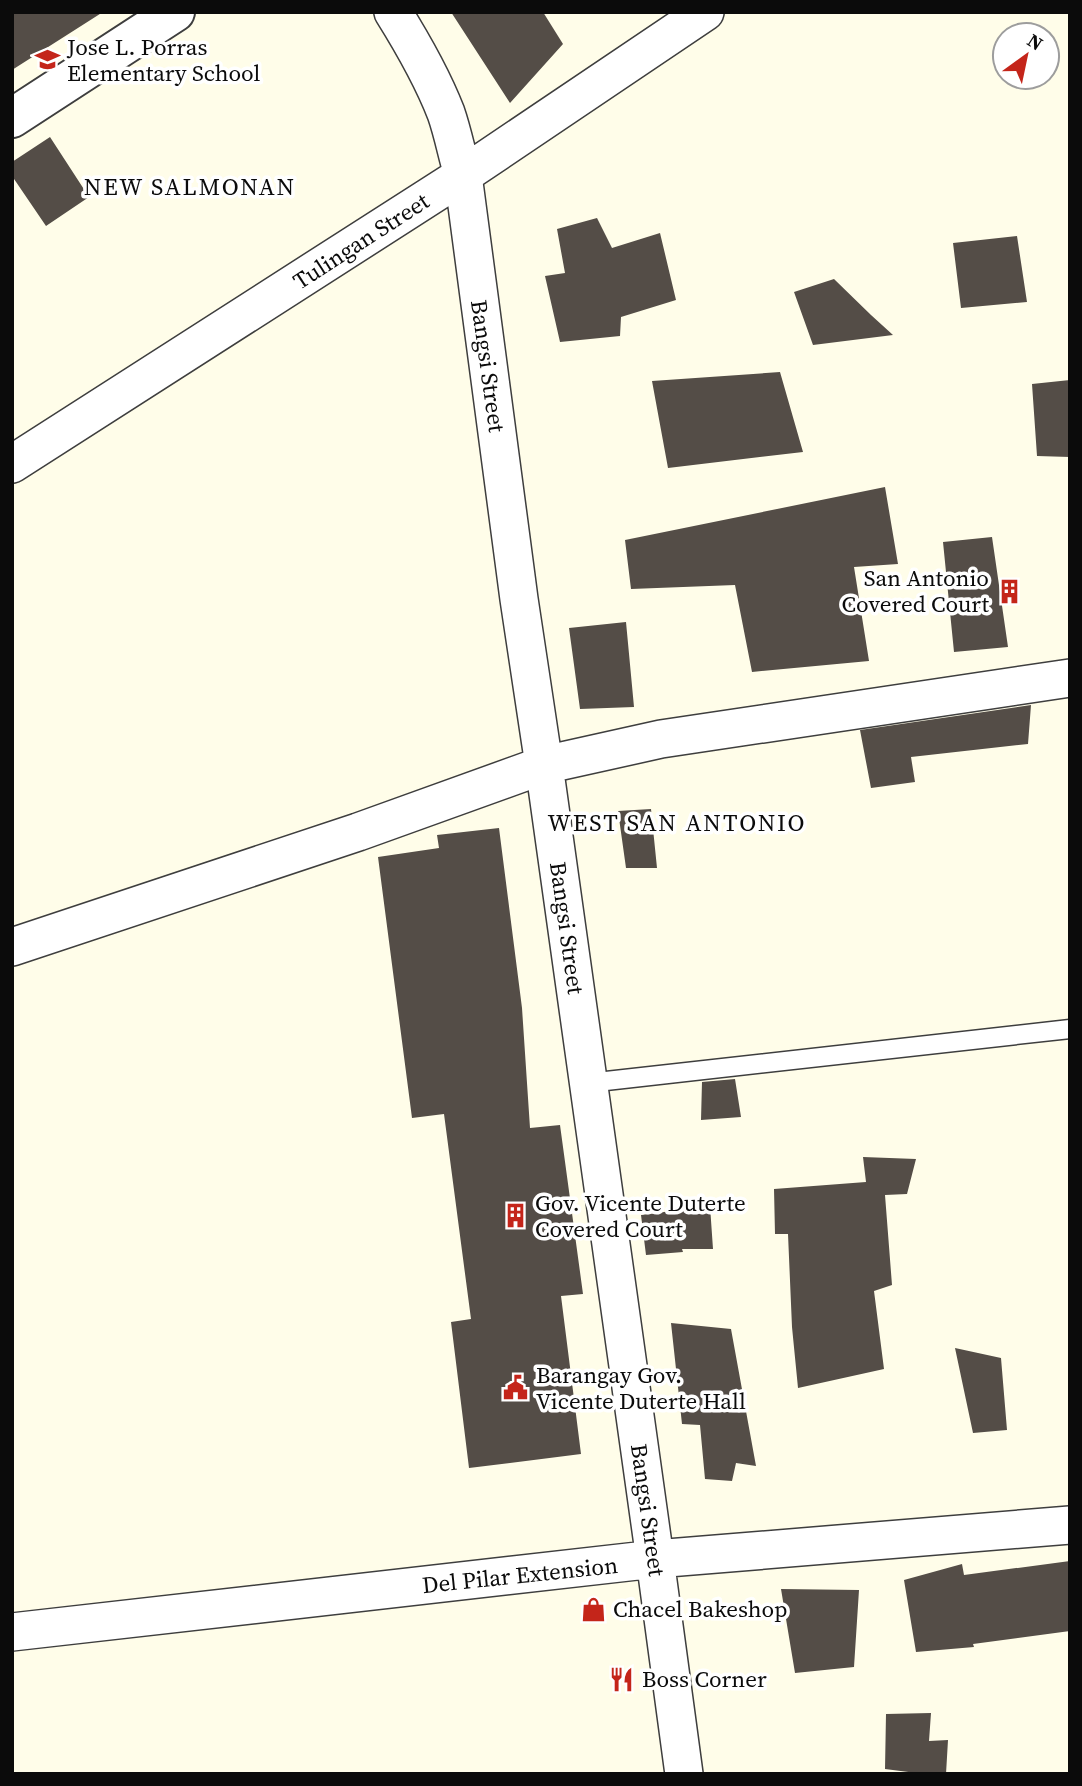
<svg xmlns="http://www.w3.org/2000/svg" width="1082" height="1786" font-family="'Source Serif 4',serif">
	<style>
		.building { fill: #544d47 }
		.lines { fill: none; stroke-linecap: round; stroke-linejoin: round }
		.service-casing { stroke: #3e3e3e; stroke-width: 21 }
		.minor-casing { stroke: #3e3e3e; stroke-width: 40 }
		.tertiary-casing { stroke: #3e3e3e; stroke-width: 42 }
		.service { stroke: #fff; stroke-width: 18 }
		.minor { stroke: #fff; stroke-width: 37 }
		.tertiary { stroke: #fff; stroke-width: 38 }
		.labels { text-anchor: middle; stroke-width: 7; stroke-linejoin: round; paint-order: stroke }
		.poi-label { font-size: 23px; fill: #0b0b0b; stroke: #fff; text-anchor: start }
		.street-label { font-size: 23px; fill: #0b0b0b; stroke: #fff }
		.neighbourhood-label { font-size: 24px; letter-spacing: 2px; fill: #0b0b0b; stroke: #fff }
	</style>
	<rect width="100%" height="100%" fill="#fffde9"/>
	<!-- building -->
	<path class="building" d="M 12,12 L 103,12 L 12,70 Z
		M 451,12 L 543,12 L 563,44 L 510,103 Z
		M 50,137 L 89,197 L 46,226 L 12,176 L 12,162 Z
		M 597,218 L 612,248 L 660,233 L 676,300 L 621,317 L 620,336 L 560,342 L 545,276 L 565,273 L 557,229 Z
		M 1017,236 L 1027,302 L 961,308 L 953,243 Z
		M 834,279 L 871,315 L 893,335 L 813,345 L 794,292 Z
		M 780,372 L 803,452 L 668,468 L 652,381 Z
		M 1070,380 L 1070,457 L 1037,456 L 1032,384 Z
		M 885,487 L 898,564 L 854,567 L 869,661 L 752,672 L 735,585 L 631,589 L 625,540 Z
		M 992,537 L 1008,647 L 954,652 L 943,542 Z
		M 626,622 L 634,707 L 580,709 L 569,628 Z
		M 1031,705 L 1028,744 L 911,757 L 915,782 L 871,788 L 860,730 Z
		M 651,809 L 657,868 L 626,868 L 618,811 Z
		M 499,828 L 522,1008 L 530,1128 L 560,1125 L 583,1294 L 561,1296 L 581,1454 L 469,1468 L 451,1322 L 471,1319 L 444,1114 L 412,1118 L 378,857 L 439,848 L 437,835 Z
		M 735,1079 L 741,1117 L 701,1120 L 702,1082 Z
		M 863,1157 L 916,1159 L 907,1194 L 885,1195 L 892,1285 L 874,1291 L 884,1369 L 798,1388 L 792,1327 L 788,1234 L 775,1234 L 774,1189 L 866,1182 Z
		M 710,1206 L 713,1249 L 682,1249 L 683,1252 L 646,1255 L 641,1215 Z
		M 671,1323 L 731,1329 L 756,1466 L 736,1463 L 732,1481 L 705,1479 L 700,1425 L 682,1424 Z
		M 955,1348 L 1001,1358 L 1007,1430 L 973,1433 Z
		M 1070,1561 L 1070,1631 L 973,1644 L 974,1647 L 916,1652 L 904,1580 L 962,1564 L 964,1575 Z
		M 781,1589 L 859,1590 L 854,1667 L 795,1673 Z
		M 931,1713 L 929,1741 L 948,1740 L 946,1774 L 924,1774 L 885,1769 L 886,1714 Z"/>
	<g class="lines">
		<defs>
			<path id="service" d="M 588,1083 L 1070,1029"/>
			<path id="minor" d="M 393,12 C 413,44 432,77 446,113 C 453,133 457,155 463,175 L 519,599 L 544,765 L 655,1559 L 684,1774
				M 12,464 L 463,175 L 705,12
				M 12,947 L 358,832 L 544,765 L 661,739 L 1070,678
				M 12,1632 L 655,1559 L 1070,1525"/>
			<path id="tertiary" d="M 12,118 L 175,12"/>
		</defs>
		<!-- service casing -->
		<use href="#service" class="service-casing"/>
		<!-- minor casing -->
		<use href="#minor" class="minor-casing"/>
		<!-- tertiary casing -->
		<use href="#tertiary" class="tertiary-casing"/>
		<!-- service -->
		<use href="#service" class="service"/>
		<!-- minor -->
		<use href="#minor" class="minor"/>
		<!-- tertiary -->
		<use href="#tertiary" class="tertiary"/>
	</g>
	<!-- icons -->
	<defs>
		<symbol id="school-bare" viewBox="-9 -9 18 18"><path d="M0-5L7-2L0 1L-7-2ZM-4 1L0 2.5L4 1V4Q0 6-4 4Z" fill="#c4251a" stroke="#fff" stroke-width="2.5" paint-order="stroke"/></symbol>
		<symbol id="building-bare" viewBox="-9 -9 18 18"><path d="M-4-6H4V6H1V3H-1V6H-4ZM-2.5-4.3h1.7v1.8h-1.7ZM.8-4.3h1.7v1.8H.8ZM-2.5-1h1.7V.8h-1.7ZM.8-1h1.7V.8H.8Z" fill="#c4251a" stroke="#fff" stroke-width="2.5" paint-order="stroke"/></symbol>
		<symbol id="civic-bare" viewBox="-9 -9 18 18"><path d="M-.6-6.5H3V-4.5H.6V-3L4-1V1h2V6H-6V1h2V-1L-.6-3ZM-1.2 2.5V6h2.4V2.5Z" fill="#c4251a" stroke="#fff" stroke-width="2.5" paint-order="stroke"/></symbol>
		<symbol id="shop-bare" viewBox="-9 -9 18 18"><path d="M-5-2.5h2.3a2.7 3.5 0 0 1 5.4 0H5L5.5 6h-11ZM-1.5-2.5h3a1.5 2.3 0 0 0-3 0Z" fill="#c4251a" stroke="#fff" stroke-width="2.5" paint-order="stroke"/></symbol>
		<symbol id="restaurant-bare" viewBox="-9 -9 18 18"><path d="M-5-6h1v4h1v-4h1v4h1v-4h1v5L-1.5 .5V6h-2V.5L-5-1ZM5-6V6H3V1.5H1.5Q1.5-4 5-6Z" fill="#c4251a" stroke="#fff" stroke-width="2.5" paint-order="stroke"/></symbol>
	</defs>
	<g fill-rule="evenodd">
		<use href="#school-bare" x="30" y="42" width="35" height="35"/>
		<use href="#building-bare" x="992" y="574" width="35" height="35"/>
		<use href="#building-bare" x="498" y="1198" width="35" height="35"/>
		<use href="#civic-bare" x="498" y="1370" width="35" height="35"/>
		<use href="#shop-bare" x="576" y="1592" width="35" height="35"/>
		<use href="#restaurant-bare" x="604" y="1662" width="35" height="35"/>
	</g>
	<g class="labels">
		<!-- poi labels -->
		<g class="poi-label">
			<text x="67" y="55">Jose L. Porras<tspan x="67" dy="26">Elementary School</tspan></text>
			<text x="989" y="586" text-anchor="end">San Antonio<tspan x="989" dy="26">Covered Court</tspan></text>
			<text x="535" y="1211">Gov. Vicente Duterte<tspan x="535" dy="26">Covered Court</tspan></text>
			<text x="536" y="1383">Barangay Gov.<tspan x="536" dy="26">Vicente Duterte Hall</tspan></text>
			<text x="613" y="1617">Chacel Bakeshop</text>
			<text x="642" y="1687">Boss Corner</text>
		</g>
		<!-- street labels -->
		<g class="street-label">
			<text transform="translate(361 241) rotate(-33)" y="8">Tulingan Street</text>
			<text transform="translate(488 366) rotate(82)" y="8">Bangsi Street</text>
			<text transform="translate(567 928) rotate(82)" y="8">Bangsi Street</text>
			<text transform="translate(648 1510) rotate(82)" y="8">Bangsi Street</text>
			<text transform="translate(520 1575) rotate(-6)" y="8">Del Pilar Extension</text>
		</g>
		<!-- neighbourhood labels -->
		<g class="neighbourhood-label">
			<text x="190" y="195">NEW SALMONAN</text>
			<text x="677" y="831">WEST SAN ANTONIO</text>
		</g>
	</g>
	<!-- border -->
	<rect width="1082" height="1786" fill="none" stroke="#0b0b0b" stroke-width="28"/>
	<!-- north arrow -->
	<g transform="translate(1026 56) rotate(33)"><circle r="33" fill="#ffffff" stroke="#9d9d9d" stroke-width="2"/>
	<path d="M0-5L12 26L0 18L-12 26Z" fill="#c4251a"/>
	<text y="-10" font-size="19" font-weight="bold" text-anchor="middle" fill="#0b0b0b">N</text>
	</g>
</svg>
